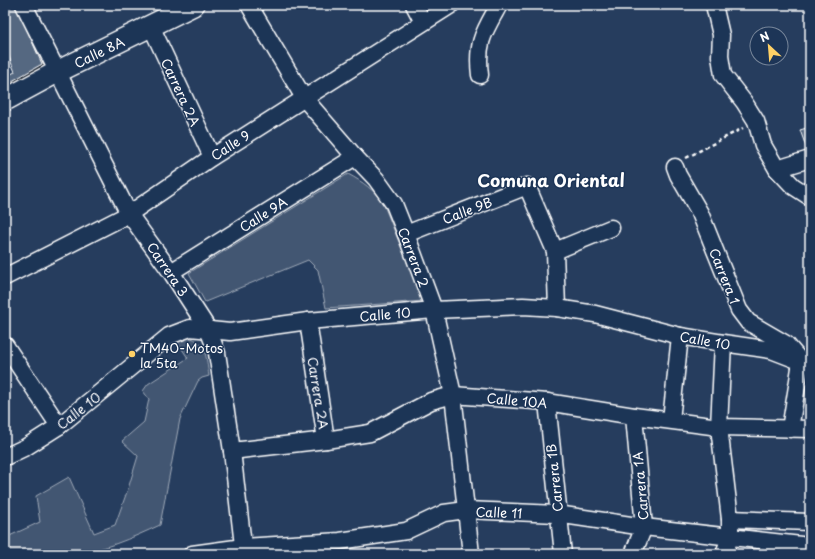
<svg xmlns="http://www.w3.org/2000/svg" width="815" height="559" viewBox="0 0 815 559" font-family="'Playpen Sans',sans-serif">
  <defs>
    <filter id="shadow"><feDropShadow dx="4.5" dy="2.5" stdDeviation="1" flood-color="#0009"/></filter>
  </defs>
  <rect width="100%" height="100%" fill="#263d5e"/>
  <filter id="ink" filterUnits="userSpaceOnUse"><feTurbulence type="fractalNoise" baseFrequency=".025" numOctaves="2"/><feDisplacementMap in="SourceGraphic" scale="8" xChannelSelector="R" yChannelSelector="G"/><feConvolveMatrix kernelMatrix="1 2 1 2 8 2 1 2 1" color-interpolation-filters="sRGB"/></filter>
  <g filter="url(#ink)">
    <g fill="#425672" stroke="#a0aab8">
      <path d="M 348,174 C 363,182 374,190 383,203 L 423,301 L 326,308 L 318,270 L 308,260 L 205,302 L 189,273 Z"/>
      <path d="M 184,337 C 207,338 206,358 209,376 L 202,378 L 198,381 L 180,419 L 160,525 C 132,538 101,552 70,554 C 48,555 26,554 5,554 L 5,538 L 40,522 L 36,496 L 69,477 L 94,533 L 115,525 L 128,489 L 138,456 L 122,441 L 144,422 L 149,399 L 143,391 L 148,384 L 188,358 L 176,340 Z"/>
    </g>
    <g fill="#556781" stroke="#fff" filter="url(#shadow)">
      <path d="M 5,5 L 16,5 L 42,64 L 5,85 L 5,77 L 15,72 L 5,47 Z"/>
      <path d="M 810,127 L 810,155 L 809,155 L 800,130 Z"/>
    </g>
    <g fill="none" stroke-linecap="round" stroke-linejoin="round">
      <g stroke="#fff" stroke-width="19">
        <g id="minor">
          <path d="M 24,5 L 129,214 L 171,272 L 208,329 L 217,353 L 232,451 L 244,554"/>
          <path d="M 249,5 L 304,98 L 355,157 L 376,179 L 394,204 L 406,234 L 434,310 L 453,395 L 471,554"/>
          <path d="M 414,5 L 423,22"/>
          <path d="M 714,5 L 721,35 L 720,56 L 723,75 L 744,102 L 756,121 L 763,145 L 777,169 L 793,186 L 810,197"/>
          <path d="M 151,26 L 212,157"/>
          <path d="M 480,75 C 476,42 484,32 499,5"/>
          <path d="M 675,167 L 678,175 L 700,213 L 739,310 L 748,322 L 786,344 L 798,358"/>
          <path d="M 777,169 L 810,159"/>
          <path d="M 406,234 L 527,186 L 555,251 L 557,308"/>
          <path d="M 555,251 L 611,228"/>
          <path d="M 171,272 L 355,157"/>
          <path d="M 5,277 L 129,214 L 212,157 L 451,5"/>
          <path d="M 308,321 L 326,440"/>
          <path d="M 723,343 L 719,427 L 730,519 L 730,537 L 724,554"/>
          <path d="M 5,345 L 59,426"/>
          <path d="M 547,402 L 563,554"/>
          <path d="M 671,420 L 680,336"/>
          <path d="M 790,429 L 801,362"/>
          <path d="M 232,451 L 326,440 L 370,433 L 431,401 L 453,395 L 547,402 L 634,416 L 719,427 L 810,429"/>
          <path d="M 5,457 L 26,447 L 59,426 L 169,336 L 190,328 L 230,332 L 308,321 L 434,310 L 523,306 L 557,308 L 595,314 L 680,336 L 723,343 L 771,350 L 810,365"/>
          <path d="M 730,519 L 810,522"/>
          <path d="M 192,554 L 243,547 L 340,541 L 406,531 L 444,513 L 466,510 L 557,514 L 644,527 L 810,546"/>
          <path d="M 633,554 L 644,527 L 634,416"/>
        </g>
      </g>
      <g stroke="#fff" stroke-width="24">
        <path id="major" d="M 5,100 L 57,72 L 193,5"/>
      </g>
      <path stroke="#fff" stroke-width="2.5" stroke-dasharray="4 3" stroke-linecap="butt" d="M 686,158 L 743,128"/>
      <use href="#minor" stroke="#1d3557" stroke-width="16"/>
      <use href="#major" stroke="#1d3557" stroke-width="21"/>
    </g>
  </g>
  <circle fill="#ffd166" stroke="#1d3557" stroke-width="1.5" cx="132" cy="354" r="4"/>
  <g text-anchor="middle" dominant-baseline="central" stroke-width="3" stroke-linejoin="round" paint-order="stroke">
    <g font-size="13" fill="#fff" stroke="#1d3557">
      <text transform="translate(99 52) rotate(-26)">Calle 8A</text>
      <text transform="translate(181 92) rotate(65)">Carrera 2A</text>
      <text transform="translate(230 145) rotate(-33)">Calle 9</text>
      <text transform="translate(467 210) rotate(-21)">Calle 9B</text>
      <text transform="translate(263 214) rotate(-32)">Calle 9A</text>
      <text transform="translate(414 257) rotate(69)">Carrera 2</text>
      <text transform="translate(168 269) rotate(56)">Carrera 3</text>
      <text transform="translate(725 276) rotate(68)">Carrera 1</text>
      <text transform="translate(385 314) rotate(-5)">Calle 10</text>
      <text transform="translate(705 340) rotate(10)">Calle 10</text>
      <text transform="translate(319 393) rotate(81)">Carrera 2A</text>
      <text transform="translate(517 400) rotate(5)">Calle 10A</text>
      <text transform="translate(78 410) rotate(-38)">Calle 10</text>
      <text transform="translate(554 478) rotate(-96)">Carrera 1B</text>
      <text transform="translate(640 486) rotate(-95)">Carrera 1A</text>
      <text transform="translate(499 512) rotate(2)">Calle 11</text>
    </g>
    <g font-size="13" fill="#fff" stroke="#1d3557" text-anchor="start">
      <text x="140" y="347">TM40-Motos<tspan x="140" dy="15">la 5ta</tspan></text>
    </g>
    <g font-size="17" font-weight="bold" fill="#fff" stroke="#1d3557">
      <text x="551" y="180">Comuna Oriental</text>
    </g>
  </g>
  <rect width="815" height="559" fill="none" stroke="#1d3557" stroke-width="20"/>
  <rect x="10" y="10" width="795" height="539" fill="none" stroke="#fff" stroke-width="1.5" filter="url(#ink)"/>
  <g transform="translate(769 46) rotate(334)"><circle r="19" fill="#1d3557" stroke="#77869a"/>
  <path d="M0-3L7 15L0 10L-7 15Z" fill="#ffd166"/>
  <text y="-6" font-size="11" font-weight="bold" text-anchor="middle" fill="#ffffff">N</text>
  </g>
</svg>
